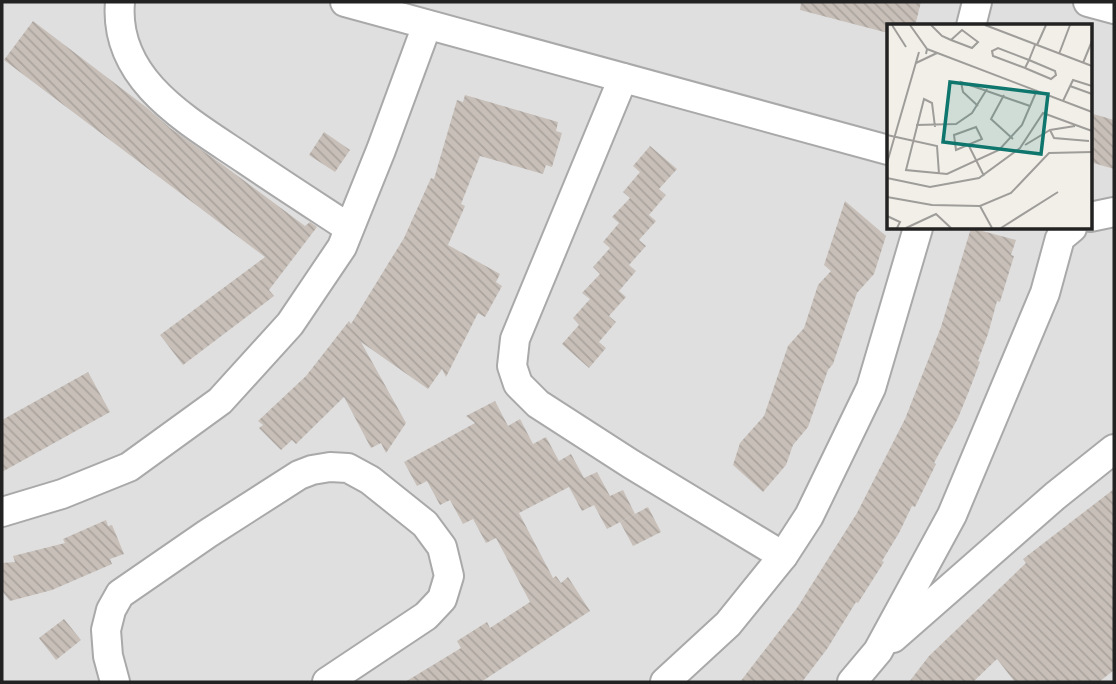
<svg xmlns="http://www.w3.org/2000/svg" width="1116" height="684" viewBox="0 0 1116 684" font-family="Commissioner,sans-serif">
  <defs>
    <pattern id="building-back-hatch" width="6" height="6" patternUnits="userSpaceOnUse" patternTransform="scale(1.75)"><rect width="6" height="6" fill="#c7bfb8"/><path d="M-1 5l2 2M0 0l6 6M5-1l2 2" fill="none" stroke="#aba49e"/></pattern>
  </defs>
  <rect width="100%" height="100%" fill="#f2efe9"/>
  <path fill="#e0dfdf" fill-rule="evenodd" d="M 2,2 L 1114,2 L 1114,682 L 2,682 ZM 888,26 L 1090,26 L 1090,228 L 888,228 Z"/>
  <g fill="url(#building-back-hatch)">
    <path d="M 801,2 L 921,2 L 915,26 L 888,26 L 888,33 L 800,10 Z"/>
    <path d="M 33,21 L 146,107 L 170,128 L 223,165 L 305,226 L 310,222 L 317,227 L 269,290 L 274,296 L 183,365 L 160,335 L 265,257 L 4,60 Z"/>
    <path d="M 465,95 L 558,122 L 556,131 L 562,133 L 552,167 L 546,165 L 543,174 L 480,156 L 461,204 L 465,206 L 448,245 L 500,274 L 496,282 L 502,286 L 485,317 L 478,313 L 446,377 L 442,369 L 428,389 L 361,342 L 406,423 L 386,453 L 381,443 L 371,448 L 344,397 L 296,444 L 292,440 L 281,450 L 259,428 L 263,425 L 258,421 L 306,376 L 349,321 L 351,324 L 404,238 L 431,178 L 434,179 L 457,100 L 463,102 Z"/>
    <path d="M 1090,113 L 1114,120 L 1114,169 L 1090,162 Z"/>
    <path d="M 324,132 L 350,150 L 335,172 L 309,155 Z"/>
    <path d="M 650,146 L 677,169 L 659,189 L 666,195 L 649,215 L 656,221 L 639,240 L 646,246 L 629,265 L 636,271 L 619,291 L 626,297 L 609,316 L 616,322 L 599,342 L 606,348 L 589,368 L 562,344 L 579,325 L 573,318 L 590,299 L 582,293 L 600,274 L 593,267 L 610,248 L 603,242 L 619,223 L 612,217 L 630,198 L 623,192 L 640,172 L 633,166 Z"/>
    <path d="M 845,201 L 886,236 L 874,274 L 857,293 L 833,364 L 828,370 L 808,427 L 793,445 L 786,465 L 763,492 L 733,465 L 740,443 L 764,416 L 788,346 L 804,328 L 818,285 L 831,271 L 824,265 Z"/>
    <path d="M 971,228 L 1016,240 L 1011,255 L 1014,256 L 1000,302 L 997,301 L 988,334 L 978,361 L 980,362 L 969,391 L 958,418 L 934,463 L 936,464 L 915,507 L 912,506 L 899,533 L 882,561 L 884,562 L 858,603 L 856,602 L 827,649 L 802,682 L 740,682 L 797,608 L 857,513 L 905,419 L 941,327 Z"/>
    <path d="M 88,372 L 110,412 L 2,472 L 2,420 Z"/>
    <path d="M 495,401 L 508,426 L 520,419 L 533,444 L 546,437 L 559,461 L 571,454 L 584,478 L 597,472 L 610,496 L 623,490 L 635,514 L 607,529 L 594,505 L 582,511 L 569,487 L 519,513 L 553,578 L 556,576 L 561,583 L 568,577 L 590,611 L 481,682 L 405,682 L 461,648 L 457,641 L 487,622 L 490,628 L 530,602 L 496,538 L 486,543 L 473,519 L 463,524 L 450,500 L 440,505 L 427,481 L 417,486 L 404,462 L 475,423 L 466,416 Z"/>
    <path d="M 1114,489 L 1114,670 L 1099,682 L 1015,682 L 997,659 L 973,682 L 909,682 L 929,656 L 1026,563 L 1023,559 Z"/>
    <path d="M 648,507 L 661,532 L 633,546 L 620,522 Z"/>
    <path d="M 106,520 L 108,526 L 112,525 L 124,554 L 110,559 L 112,564 L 52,590 L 10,601 L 2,591 L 2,563 L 15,562 L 13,556 L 65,543 L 63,539 Z"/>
    <path d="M 64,619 L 81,640 L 56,660 L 39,638 Z"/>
  </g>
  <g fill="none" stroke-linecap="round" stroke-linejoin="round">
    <g stroke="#a9a9a9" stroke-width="32">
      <g id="street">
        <path d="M 120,2 C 113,81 190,122 246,160 C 280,183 314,205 349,228"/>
        <path d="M 345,2 L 888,150"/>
        <path d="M 1088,2 L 1114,9"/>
        <path d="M 971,26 L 977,2"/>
        <path d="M 623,78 L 515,339 L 512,366 L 518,384 L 538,404 L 631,464 L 783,556"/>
        <path d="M 1090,217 L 1114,212"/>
        <path d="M 2,512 L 62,494 L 129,467 L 220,401 L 290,324 L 342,247 L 381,150 L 427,25"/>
        <path d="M 893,638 L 1055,496 L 1114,449"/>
        <path d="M 115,682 L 108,656 L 106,630 L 111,610 L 120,594 L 207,534 L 299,475 L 312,470 L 330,467 L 348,468 L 370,480 L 425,524 L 442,547 L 449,576 L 442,599 L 426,616 L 327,682"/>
        <path d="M 665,682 L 728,624 L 783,556 L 809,516 L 871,388 L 918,228"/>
        <path d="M 852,682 L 878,651 L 952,515 L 1045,293 L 1060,238 L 1072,228"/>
      </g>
    </g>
    <use href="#street" stroke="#fff" stroke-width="28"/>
  </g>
  <g transform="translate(887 24)">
    <rect width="205" height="205" fill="#f2efe9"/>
    <path fill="none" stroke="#9f9d99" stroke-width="2" d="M 5,1 L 19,23M 23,1 L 40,25 L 39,30M 44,1 L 55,12 L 64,16 L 85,24 L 91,18 L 75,6 L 64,16M 98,1 L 205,42M 150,21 L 159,1M 40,25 L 205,88M 172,30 L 183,1M 29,39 L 50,29M 196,39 L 205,17M 138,44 L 164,55 L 169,51 L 168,47 L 142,36 L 111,24 L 105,27 L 106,32 L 138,44 L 142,36 L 148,21M 183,62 L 205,70M 117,71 L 104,95 L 126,115M 176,77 L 186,56 L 205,62M 91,82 L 76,68 L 74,58 L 143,82M 29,101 L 69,100 L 85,89 L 100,65M 48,103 L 45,79 L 37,75 L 19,146 L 60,150 L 112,126 L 135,101 L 150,66M 89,103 L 95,115 L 69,126 L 67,111 ZM 163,106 L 167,114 L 202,117M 0,111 L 50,122 L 52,150M 138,121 L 163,106 L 188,102M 82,122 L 97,152M 0,139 L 32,28M 0,154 L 43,163 L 92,154 L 133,124 L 156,89 L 205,107M 0,173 L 45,181 L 93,182 L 124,169 L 162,129 L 205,128M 93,182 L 105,204M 0,192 L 13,198 L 10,204M 19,204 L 49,190 L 64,204M 114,204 L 171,168"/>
    <path fill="#0f766e" fill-opacity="0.15" stroke="#0f766e" stroke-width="3.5" d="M 63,58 L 161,70 L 154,130 L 56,118 Z"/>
    <rect width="205" height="205" fill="none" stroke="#222" stroke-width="3.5"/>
  </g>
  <rect width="1116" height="684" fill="none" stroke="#222222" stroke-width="7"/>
</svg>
